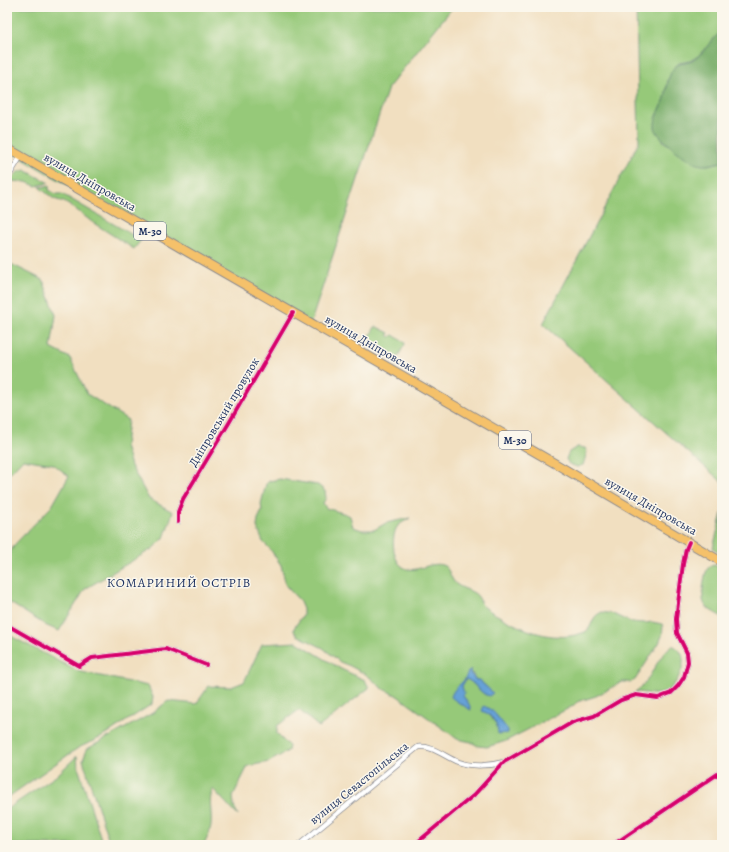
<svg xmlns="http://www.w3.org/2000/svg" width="729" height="852" viewBox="0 0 729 852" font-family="Alegreya,serif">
  <rect width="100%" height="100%" fill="#fbf7ec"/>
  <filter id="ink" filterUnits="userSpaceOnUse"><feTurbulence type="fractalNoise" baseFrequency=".025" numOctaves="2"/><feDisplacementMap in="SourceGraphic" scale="8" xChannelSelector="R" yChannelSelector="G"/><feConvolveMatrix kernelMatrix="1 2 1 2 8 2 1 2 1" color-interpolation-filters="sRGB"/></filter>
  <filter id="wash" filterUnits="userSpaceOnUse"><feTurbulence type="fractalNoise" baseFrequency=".012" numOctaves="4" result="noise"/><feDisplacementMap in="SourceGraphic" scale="16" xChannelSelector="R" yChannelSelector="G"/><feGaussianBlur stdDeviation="0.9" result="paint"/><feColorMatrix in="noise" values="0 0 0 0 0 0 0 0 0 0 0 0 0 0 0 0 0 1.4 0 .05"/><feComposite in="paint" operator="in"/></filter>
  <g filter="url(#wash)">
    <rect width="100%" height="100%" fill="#f1dfc0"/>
    <g fill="#96c979" stroke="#587c6c" fill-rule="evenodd">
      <path d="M 7,7 L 453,7 L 388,88 L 310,325 L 7,150 Z"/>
      <path d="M 636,7 L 722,7 L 722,30 L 698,56 L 690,61 L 679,63 L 668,79 L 665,99 L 660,109 L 663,141 L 697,164 L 708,165 L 722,162 L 722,482 L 543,324 L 639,142 Z"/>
      <path d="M 25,170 L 49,183 L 36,186 L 26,182 L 9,181 L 18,172 Z"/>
      <path d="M 49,186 L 49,190 L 56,194 L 62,194 L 141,240 L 134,249 L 92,222 L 78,211 L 64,202 L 54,199 L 39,187 Z"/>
      <path d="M 7,262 L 43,280 L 56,315 L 51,348 L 70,358 L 87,394 L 128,420 L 125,446 L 131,466 L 149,499 L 173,512 L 164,538 L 152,549 L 85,589 L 59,631 L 47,626 L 7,601 L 7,557 L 16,543 L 52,506 L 69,476 L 53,464 L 23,459 L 7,476 Z"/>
      <path d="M 375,327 L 377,327 L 389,333 L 388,335 L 390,337 L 393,335 L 404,342 L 405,344 L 397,358 L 392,359 L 391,354 L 385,351 L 381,352 L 380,348 L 374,345 L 371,347 L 367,345 L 367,341 Z"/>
      <path d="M 577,447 L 585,448 L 587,452 L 583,465 L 577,467 L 569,464 L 566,459 L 569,452 Z"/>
      <path d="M 280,479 L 318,485 L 325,491 L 326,498 L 323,503 L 326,508 L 346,514 L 350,516 L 353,527 L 362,530 L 374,530 L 386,523 L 410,518 C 406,521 400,523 397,527 C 391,537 392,560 403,567 C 415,575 429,561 442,565 C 450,567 450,579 456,584 C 465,591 479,590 481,604 C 488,611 496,614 504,619 C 528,632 558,643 585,632 C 591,629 591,622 595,617 C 596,615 600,613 602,612 L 613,614 L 630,622 L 645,623 L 652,622 L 662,624 L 663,626 L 662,636 L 659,643 L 635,680 L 631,682 L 622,682 L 596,696 L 577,702 L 573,706 L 506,741 L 487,747 L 478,746 L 471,742 L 457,739 L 448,732 L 396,695 L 383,689 L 367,675 L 350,666 L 340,662 L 323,648 L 297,635 L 294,631 L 294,628 L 303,615 L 303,609 L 299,600 L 286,586 L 281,565 L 270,549 L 263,542 L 257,527 L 258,519 L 262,511 L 261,504 L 266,484 L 269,481 ZM 472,673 L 476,680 L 479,680 L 491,691 L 485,695 L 470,681 L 466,679 L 462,686 L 463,696 L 468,702 L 471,710 L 456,701 L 456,688 ZM 484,711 L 493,711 L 508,731 L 500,734 L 497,724 Z"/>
      <path d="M 722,513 L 722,555 L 713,548 Z"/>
      <path d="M 714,565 L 722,569 L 722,617 C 716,613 707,610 704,603 C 701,598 704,573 708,568 C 710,566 711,566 714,565 Z"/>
      <path d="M 7,634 L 77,671 L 148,686 L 153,697 L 152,704 L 102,737 L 78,748 L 7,798 Z"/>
      <path d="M 297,642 L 341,669 L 365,680 L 369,688 L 319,727 L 299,710 L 277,726 L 277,734 L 289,746 L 288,751 L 269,762 L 248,766 L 233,796 L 234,806 L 238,816 L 213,789 C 207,801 214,817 210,830 C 209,835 206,840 204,845 L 110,845 L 83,760 L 87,749 L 151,714 L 168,701 L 196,704 L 209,686 L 231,687 L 244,682 L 262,644 Z"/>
      <path d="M 671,646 L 674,646 C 687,654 684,666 678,678 C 675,683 672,689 666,692 C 657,697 645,692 635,692 C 651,682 656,658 671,646 Z"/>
      <path d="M 77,756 L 78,767 L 103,845 L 7,845 L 7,809 L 56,776 Z"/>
    </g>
    <path fill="#78ad69" stroke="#4a6e64" d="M 722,30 L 722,162 C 714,163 706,167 698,164 C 688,161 656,138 655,127 C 654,117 662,108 665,98 C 667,89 667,78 673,69 C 677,62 685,64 692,61 C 702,55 713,39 722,30 Z"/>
    <g fill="#66a1d6" stroke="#40689a">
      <path d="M 471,669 L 470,673 L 476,680 L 479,680 L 493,693 L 489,696 C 480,694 475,682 466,679 L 462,686 L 464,693 L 463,696 L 469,704 L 471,710 L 456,701 L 451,697 C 453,689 459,686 464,680 C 467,676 466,673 471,669 Z"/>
      <path d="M 484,706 L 493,711 L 508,730 L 508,733 L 498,734 C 498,725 492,714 482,711 Z"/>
    </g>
  </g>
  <g filter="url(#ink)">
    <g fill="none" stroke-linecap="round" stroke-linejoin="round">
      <g stroke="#86878f" stroke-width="6">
        <g id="street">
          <path d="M 7,179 L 21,156"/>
          <path d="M 178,522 L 178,512 L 183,499 L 229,423 L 293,313"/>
          <path d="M 7,625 L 79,666 L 92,658 L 166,649 L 206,665"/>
          <path d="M 299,845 L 418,747 C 432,745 445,757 458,762 C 472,767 490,766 504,762"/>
          <path d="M 414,845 L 474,795 L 504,762 L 573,722 L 594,716 L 621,700 L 636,695 L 658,698 L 671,693 L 678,686 L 684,677 L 688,662 L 687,653 L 677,633 L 676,619 L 683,564 L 686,549 L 689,542"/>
          <path d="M 613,845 L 722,771"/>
        </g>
      </g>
      <g stroke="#86878f" stroke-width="10">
        <path id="highway" d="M 7,148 L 556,464 L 722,562"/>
      </g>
      <use href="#street" stroke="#fff" stroke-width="4.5"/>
      <use href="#highway" stroke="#f5c16b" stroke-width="8"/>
      <g stroke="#fbf7ec" stroke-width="6">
        <g id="cycleway">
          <path d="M 178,522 L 178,512 L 183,499 L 229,423 L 293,313"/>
          <path d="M 7,625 L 79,666 L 92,658 L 166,649 L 206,665"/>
          <path d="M 414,845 L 474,795 L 504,762 L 573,722 L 594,716 L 621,700 L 636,695 L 658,698 L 671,693 L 678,686 L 684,677 L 688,662 L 687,653 L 677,633 L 676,619 L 683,564 L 686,549 L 689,542"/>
          <path d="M 613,845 L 722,771"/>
        </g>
      </g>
      <use href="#cycleway" stroke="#d6006c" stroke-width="4"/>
    </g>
  </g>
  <g text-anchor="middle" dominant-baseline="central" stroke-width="3" stroke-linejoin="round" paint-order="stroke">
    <g fill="#fbf7ec" stroke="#5e6b89" stroke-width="1">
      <rect x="134" y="222" width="32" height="18" rx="3"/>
      <rect x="499" y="431" width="32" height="18" rx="3"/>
    </g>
    <g font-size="11" font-weight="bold" fill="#1b2f5e">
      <text x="150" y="231">М-30</text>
      <text x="515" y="440">М-30</text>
    </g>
    <g font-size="12" fill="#1b2f5e" stroke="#fbf7ec">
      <text transform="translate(90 182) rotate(30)">вулиця Дніпровська</text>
      <text transform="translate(371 344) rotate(30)">вулиця Дніпровська</text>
      <text transform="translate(224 412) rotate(-59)">Дніпровський провулок</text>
      <text transform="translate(651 506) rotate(30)">вулиця Дніпровська</text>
      <text transform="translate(359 783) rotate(-39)">вулиця Севастопільська</text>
    </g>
    <g font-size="13" letter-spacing="1" fill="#1b2f5e" stroke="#fbf7ec">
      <text x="179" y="582">КОМАРИНИЙ ОСТРІВ</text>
    </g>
  </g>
  <rect width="729" height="852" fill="none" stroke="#fbf7ec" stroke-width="24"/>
</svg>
